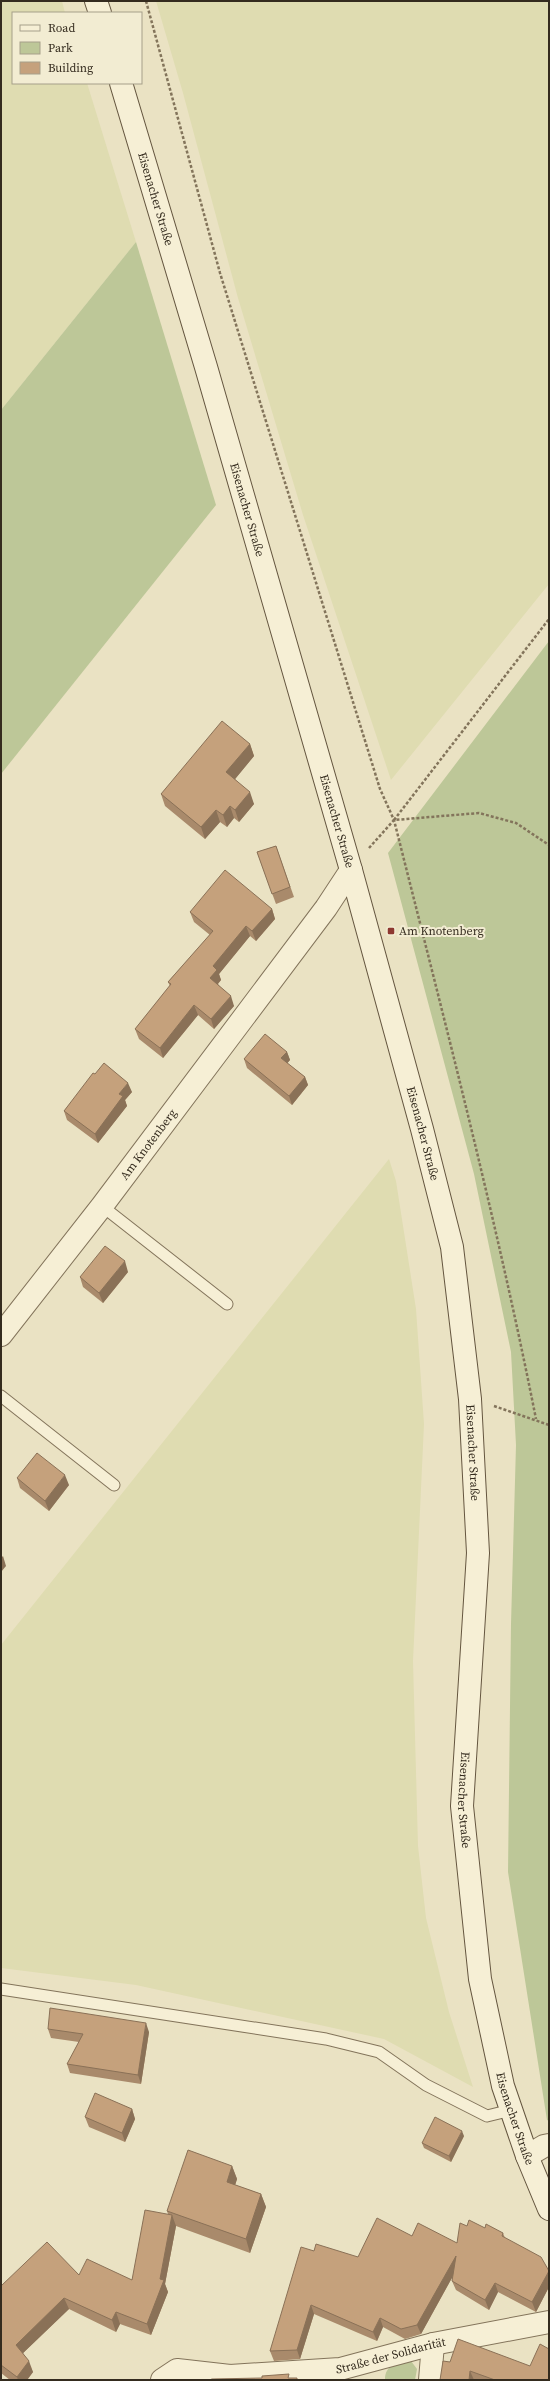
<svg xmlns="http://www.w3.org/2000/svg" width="550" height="2381" viewBox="0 0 550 2381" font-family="'Source Serif 4',serif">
  <rect width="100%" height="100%" fill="#eae2c3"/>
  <g fill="#dfdcb1">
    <path d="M 1,1 L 62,1 L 65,13 L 13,13 L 13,83 L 87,83 L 136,242 L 1,410 Z"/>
    <path d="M 156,1 L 549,1 L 549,584 L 391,780 L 303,515 L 238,298 L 183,93 Z"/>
    <path d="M 389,1159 L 396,1181 L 416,1309 L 424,1424 L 413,1661 L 418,1846 L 426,1918 L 449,2012 L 473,2087 L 384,2039 L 136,1985 L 1,1968 L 1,1645 Z"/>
  </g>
  <g fill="#bdc798">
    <path d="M 136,242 L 216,505 L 1,774 L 1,410 Z"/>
    <path d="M 549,641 L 549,2121 L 547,2120 L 508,1872 L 511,1624 L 516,1445 L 511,1352 L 474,1174 L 388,853 Z"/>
    <path d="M 411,2361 L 417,2369 L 415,2380 L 385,2380 C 385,2364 397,2364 411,2361 Z"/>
  </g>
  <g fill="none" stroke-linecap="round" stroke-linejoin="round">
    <g stroke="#83745b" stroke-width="13">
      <g id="lane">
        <path d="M 102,1206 L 227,1304"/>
        <path d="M 1,1396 L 114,1485"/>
        <path d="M 1,1989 L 326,2039 L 379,2052 L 426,2085 L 487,2116 L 511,2110"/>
      </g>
    </g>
    <g stroke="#83745b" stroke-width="24">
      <g id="street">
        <path id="s1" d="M 1,1335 L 102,1206 L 326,908 L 351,870"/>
        <path d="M 527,2156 L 544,2146 L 549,2145"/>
        <path id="s2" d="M 162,2380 L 177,2370 L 230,2376 L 340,2369 L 433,2344 L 549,2322"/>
        <path d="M 430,2380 L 433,2344"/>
      </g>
    </g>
    <g stroke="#64553f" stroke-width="24">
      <g id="secondary">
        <path d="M 96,1 L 100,13"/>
        <path id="s3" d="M 121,83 L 206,367 L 351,870 L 422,1129 L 452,1247 L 470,1399 L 478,1553 L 462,1806 L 480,1979 L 503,2086 L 527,2156 L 549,2209"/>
      </g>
    </g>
    <g stroke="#83745b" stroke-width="2.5" stroke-dasharray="3 2" stroke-linecap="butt">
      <path d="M 146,1 L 220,273 L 380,789 L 394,820 C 444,1019 496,1217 536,1419"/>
      <path d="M 394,820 L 549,619"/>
      <path d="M 369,848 L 394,820 L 479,813 L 516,823 L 549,845"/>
      <path d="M 494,1406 L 549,1425"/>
    </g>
    <use href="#lane" stroke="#f6efd5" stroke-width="11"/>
    <use href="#street" stroke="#f6efd5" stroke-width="22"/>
    <use href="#secondary" stroke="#f6efd5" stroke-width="22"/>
  </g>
  <g fill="#a98a6b">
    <path d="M 250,744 L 254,756 L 235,779 L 254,804 L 239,822 L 234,818 L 227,827 L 220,822 L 205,839 L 165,806 L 161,794 Z"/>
    <path d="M 276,846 L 294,897 L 276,904 L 257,852 Z"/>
    <path d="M 272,909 L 275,919 L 256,941 L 250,936 L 219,974 L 221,980 L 218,984 L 234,1006 L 214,1029 L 198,1015 L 163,1058 L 139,1039 L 135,1029 L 170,986 L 168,982 L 210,935 L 194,922 L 190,912 Z"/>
    <path d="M 287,1052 L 290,1060 L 287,1063 L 305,1077 L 308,1085 L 292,1105 L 247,1068 L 244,1059 Z"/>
    <path d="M 95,1074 L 132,1092 L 125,1100 L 127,1106 L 98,1143 L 67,1120 L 64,1111 Z"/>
    <path d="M 128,1272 L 103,1303 L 83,1287 L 80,1277 Z"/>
    <path d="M 17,1478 L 69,1485 L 49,1511 L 20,1488 Z"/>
    <path d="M 48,2029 L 149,2032 L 141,2084 L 70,2073 L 67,2064 L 79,2042 L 51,2038 Z"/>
    <path d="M 132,2109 L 135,2119 L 125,2142 L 89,2127 L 85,2117 Z"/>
    <path d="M 464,2136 L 451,2162 L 424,2148 L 422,2143 Z"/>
    <path d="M 232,2166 L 237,2179 L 235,2185 L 261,2194 L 266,2207 L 250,2253 L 176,2226 L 165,2284 L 168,2292 L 151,2335 L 120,2324 L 116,2332 L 69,2309 L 23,2353 L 33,2372 L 27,2380 L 10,2380 L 1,2373 L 1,2286 L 79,2275 L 132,2280 L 168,2214 L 167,2211 Z"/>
    <path d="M 467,2226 L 485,2228 L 503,2233 L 505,2238 L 549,2270 L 549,2287 L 536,2312 L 498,2292 L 489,2310 L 456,2290 L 452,2281 L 453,2276 L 421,2334 L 405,2339 L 383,2327 L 377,2341 L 314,2314 L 300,2359 L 274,2361 L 270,2351 L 314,2251 L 358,2257 L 412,2236 L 457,2243 Z"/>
    <path d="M 450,2362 L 549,2380 L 440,2380 Z"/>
  </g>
  <g fill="#8a7157">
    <path d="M 250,744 L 254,756 L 231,784 L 226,772 Z"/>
    <path d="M 250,792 L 254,804 L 239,822 L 235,810 Z"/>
    <path d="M 230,806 L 234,818 L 227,827 L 223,815 Z"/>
    <path d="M 216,810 L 220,822 L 205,839 L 201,827 Z"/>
    <path d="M 272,909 L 275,919 L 256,941 L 252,931 Z"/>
    <path d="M 246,926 L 250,936 L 219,974 L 221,980 L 214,988 L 210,978 L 213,966 Z"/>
    <path d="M 231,996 L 234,1006 L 214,1029 L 211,1019 Z"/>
    <path d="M 194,1005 L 198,1015 L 163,1058 L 160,1048 Z"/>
    <path d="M 287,1052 L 290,1060 L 284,1067 L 281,1058 Z"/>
    <path d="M 305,1077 L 308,1085 L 292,1105 L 289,1096 Z"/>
    <path d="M 128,1083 L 132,1092 L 125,1100 L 127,1106 L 98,1143 L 95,1134 L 119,1094 Z"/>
    <path d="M 125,1261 L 128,1272 L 103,1303 L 99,1293 Z"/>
    <path d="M 65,1475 L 69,1485 L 49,1511 L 45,1501 Z"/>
    <path d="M 3,1556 L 6,1566 L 1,1572 L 1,1558 Z"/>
    <path d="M 146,2023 L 149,2032 L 141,2084 L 138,2075 Z"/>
    <path d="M 132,2109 L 135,2119 L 125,2142 L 122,2133 Z"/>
    <path d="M 462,2131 L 464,2136 L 451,2162 L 449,2156 Z"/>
    <path d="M 232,2166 L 237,2179 L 232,2195 L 227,2182 Z"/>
    <path d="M 261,2194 L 266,2207 L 250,2253 L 246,2239 Z"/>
    <path d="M 172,2215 L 176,2226 L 165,2284 L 168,2292 L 151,2335 L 147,2324 L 160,2279 Z"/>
    <path d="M 456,2256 L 459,2265 L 421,2334 L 417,2325 Z"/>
    <path d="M 549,2271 L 549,2287 L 536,2312 L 532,2302 Z"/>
    <path d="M 495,2283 L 498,2292 L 489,2310 L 485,2300 Z"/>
    <path d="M 64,2298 L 69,2309 L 20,2356 L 16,2345 Z"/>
    <path d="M 311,2305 L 314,2314 L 300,2359 L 297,2350 Z"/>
    <path d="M 116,2312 L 120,2324 L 116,2332 L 112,2320 Z"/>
    <path d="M 380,2318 L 383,2327 L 377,2341 L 373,2332 Z"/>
    <path d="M 29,2361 L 33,2372 L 27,2380 L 18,2380 L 17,2377 Z"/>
    <path d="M 470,2371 L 474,2380 L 469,2380 Z"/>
  </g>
  <g fill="#c5a17c" stroke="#8a7157">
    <path d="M 222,721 L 250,744 L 226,772 L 250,792 L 235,810 L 230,806 L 223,815 L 216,810 L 201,827 L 161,794 Z"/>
    <path d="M 276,846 L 290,887 L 272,894 L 257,852 Z"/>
    <path d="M 225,870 L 272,909 L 252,931 L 246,926 L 213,966 L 217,970 L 210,978 L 231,996 L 211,1019 L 194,1005 L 160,1048 L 135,1029 L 171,984 L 168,982 L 213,931 L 190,912 Z"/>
    <path d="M 265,1034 L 287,1052 L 281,1058 L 305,1077 L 289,1096 L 244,1059 Z"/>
    <path d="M 104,1063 L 128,1083 L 119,1094 L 123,1096 L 95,1134 L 64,1111 L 93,1073 L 95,1074 Z"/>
    <path d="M 105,1246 L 125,1261 L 99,1293 L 80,1277 Z"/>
    <path d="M 37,1453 L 65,1475 L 45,1501 L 17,1478 Z"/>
    <path d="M 50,2008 L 146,2023 L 138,2075 L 67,2064 L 83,2034 L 48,2029 Z"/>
    <path d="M 95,2093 L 132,2109 L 122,2133 L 85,2117 Z"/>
    <path d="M 435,2117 L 462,2131 L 449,2156 L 422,2143 Z"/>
    <path d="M 188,2150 L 232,2166 L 227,2182 L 261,2194 L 246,2239 L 167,2211 Z"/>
    <path d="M 145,2210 L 172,2215 L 160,2279 L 164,2280 L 147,2324 L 116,2312 L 112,2320 L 64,2298 L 16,2345 L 29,2361 L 17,2377 L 1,2365 L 1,2286 L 47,2242 L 79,2275 L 87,2259 L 132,2280 Z"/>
    <path d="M 377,2218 L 412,2236 L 418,2223 L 457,2243 L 460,2223 L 467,2226 L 469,2220 L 485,2228 L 486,2224 L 503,2233 L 502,2236 L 541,2257 L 549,2271 L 532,2302 L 495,2283 L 485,2300 L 452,2281 L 456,2256 L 417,2325 L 401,2329 L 380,2318 L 373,2332 L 311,2305 L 297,2350 L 270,2351 L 301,2247 L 314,2251 L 316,2244 L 358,2257 Z"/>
    <path d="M 458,2339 L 530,2366 L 540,2344 L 549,2349 L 549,2380 L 495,2380 L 470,2371 L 469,2380 L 440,2380 L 443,2361 L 450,2362 Z"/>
    <path d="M 289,2374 L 288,2378 L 297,2378 L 297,2380 L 209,2380 L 212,2379 L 262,2378 L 262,2376 Z"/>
  </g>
  <rect fill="#8d3830" stroke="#f2ecd2" stroke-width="1.5" x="387" y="927" width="8" height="8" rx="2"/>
  <g text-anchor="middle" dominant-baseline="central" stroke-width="4" stroke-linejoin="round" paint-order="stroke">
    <g font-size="12" fill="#342b1e" stroke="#f2ecd2">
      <text stroke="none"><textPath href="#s3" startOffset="121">Eisenacher Straße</textPath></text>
      <text stroke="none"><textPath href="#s3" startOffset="445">Eisenacher Straße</textPath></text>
      <text stroke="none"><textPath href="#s3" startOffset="769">Eisenacher Straße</textPath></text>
      <text stroke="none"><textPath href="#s3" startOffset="1093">Eisenacher Straße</textPath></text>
      <text stroke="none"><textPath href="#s1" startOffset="241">Am Knotenberg</textPath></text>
      <text stroke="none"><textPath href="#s3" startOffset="1417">Eisenacher Straße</textPath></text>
      <text stroke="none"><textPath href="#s3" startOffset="1765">Eisenacher Straße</textPath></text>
      <text stroke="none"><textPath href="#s3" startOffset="2089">Eisenacher Straße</textPath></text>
      <text stroke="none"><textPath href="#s2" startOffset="234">Straße der Solidarität</textPath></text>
    </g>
    <g font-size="12" fill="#342b1e" stroke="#f2ecd2" text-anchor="start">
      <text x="399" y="931">Am Knotenberg</text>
    </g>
  </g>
  <rect width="550" height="2381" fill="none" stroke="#342b1e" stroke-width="4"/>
  <rect x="12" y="12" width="130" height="72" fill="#f2ecd2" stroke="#a69f8a"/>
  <rect x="20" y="25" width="20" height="6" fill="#f6efd5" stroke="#a69f8a"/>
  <text x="48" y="32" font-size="12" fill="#342b1e">Road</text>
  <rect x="20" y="42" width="20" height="12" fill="#bdc798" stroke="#a69f8a"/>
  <text x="48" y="52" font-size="12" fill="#342b1e">Park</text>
  <rect x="20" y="62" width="20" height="12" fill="#c5a17c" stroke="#a69f8a"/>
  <text x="48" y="72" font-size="12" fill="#342b1e">Building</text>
</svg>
